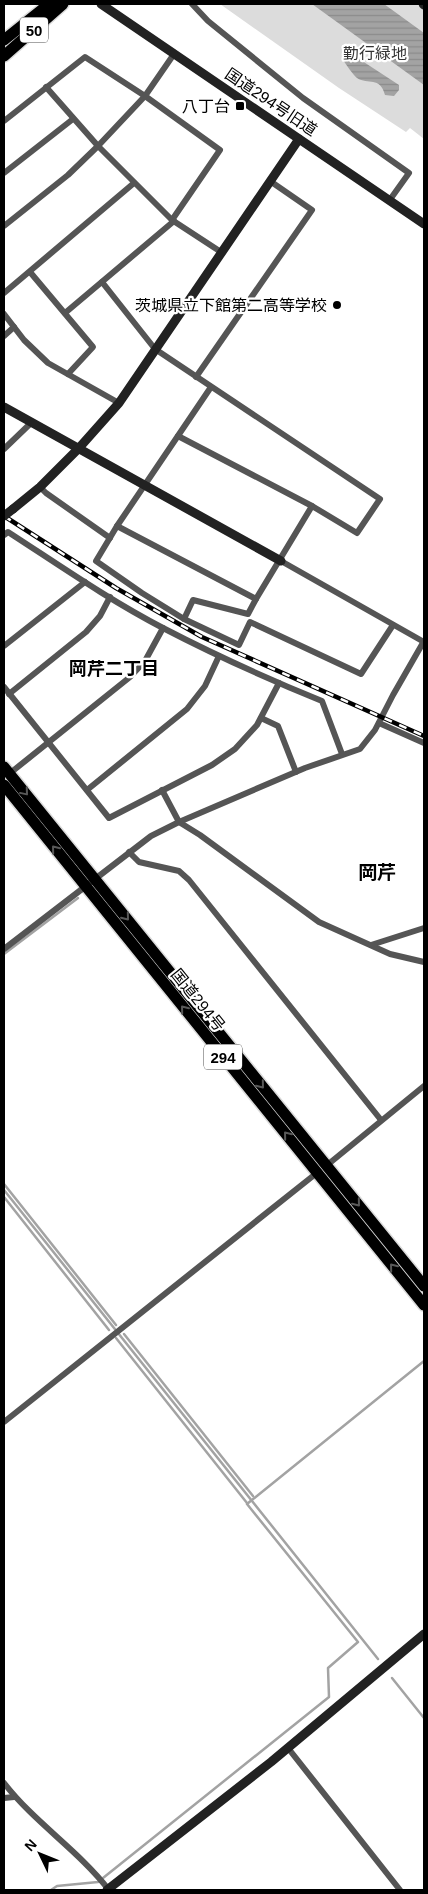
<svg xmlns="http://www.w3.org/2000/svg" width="428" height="1894" viewBox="0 0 428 1894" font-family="Arial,'Noto Sans JP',sans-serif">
  <defs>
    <pattern id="water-rules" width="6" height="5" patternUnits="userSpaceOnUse" patternTransform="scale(1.25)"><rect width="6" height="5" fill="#a3a3a3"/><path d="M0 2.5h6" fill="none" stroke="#8b8b8b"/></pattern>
  </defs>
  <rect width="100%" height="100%" fill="#fff"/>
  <path fill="#dcdcdc" d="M 220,4 L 416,4 L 424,10 L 424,139 L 410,128 L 406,132 L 339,88 Z"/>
  <g fill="url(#water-rules)">
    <path d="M 306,4 L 384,4 L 424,33 L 424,85 L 312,4 Z"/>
    <path d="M 350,53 L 399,85 L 399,90 L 394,96 L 385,95 C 380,76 368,85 357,78 C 354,76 345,63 343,60 L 347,54 Z"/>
  </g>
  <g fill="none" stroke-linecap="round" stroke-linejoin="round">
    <g stroke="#a3a3a3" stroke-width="2.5">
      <path d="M 4,954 L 78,898"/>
      <path d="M 4,1184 L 116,1325"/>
      <path d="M 4,1190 L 378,1659"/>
      <path d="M 4,1197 L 109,1330"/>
      <path d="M 124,1334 L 253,1496"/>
      <path d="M 116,1338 L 247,1503"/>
      <path d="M 392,1678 L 424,1718"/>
      <path d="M 51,1890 L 57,1886 L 98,1882 L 329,1697 L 328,1668 L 358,1642 L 247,1504 L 424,1361"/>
    </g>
    <g stroke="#dbdbdb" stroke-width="14">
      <g id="highway">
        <path d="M 4,40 L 49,4"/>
        <path d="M 4,56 L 63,4"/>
        <path d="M 4,767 L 424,1286"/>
        <path d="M 4,785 L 424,1305"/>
      </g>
    </g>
    <g stroke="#555" stroke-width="6">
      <path d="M 192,4 L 208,21 L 303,98 L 409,173 L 389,201"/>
      <path d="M 46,87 L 98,146 L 172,220 L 221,252"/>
      <path d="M 4,121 L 85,57 L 145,96 L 220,150 L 172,220"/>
      <path d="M 4,173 L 73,119"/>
      <path d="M 4,226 L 68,175 L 98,146 L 145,96 L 174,54"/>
      <path d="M 30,272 L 93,347 L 68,374"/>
      <path d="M 102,282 L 155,349 L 380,499 L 357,533 L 312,506 L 256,599 L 117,526"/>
      <path d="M 4,293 L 134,183"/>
      <path d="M 65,313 L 174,221"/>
      <path d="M 4,314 L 24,340 L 48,363 L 119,403"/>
      <path d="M 4,336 L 14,327"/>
      <path d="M 196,377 L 312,210 L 270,181"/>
      <path d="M 211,387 L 117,526 L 96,561 L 142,593 L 184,619 L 239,645 L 250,622 L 361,674 L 393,625"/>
      <path d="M 178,436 L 312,506"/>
      <path d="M 4,449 L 32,422"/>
      <path d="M 40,487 L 46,493 L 110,538"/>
      <path d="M 4,535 L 8,532 C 59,565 109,600 163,628 C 215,655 268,679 322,701 L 342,754"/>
      <path d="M 281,561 L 424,642"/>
      <path d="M 184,619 L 193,600 L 248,614 L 256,599"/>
      <path d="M 4,646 L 85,582"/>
      <path d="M 4,687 L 109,818 L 212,765 L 235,749 L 257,725 L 279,683"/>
      <path d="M 9,694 L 86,632 L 100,616 L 110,597"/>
      <path d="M 261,718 L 278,726 L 296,772"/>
      <path d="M 379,723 L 424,743"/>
      <path d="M 9,774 L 130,677 L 145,661 L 163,628"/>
      <path d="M 87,790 L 187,709 L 205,686 L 219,656"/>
      <path d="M 162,790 L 179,822 L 200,835 L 319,922 L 390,954 L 424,962"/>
      <path d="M 129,852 L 139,862 L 179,871 L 189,880 L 381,1120"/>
      <path d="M 371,945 L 424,928"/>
      <path d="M 4,949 L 151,836 L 179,822 L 305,768 L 360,749 L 375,730 L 393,695 L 424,641"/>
      <path d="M 326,1166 L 424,1086"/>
      <path d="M 4,1422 L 318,1172"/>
      <path d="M 288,1748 L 400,1890"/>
      <path d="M 4,1783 C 35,1823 78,1850 109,1890"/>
      <path d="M 4,1798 L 14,1797"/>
    </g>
    <g stroke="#222" stroke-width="9">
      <path d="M 101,4 L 424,224"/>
      <path d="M 423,4 L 424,5"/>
      <path d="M 4,407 L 281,561"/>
      <path d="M 13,509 L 40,487 L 79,448 L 119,403 L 299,139"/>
      <path d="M 107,1890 L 271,1762 L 424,1634"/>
    </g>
    <use href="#highway" stroke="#000" stroke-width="11"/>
    <g stroke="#000" stroke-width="4.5">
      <path id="rail" d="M 4,516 L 116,588 L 202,637 L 424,736"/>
    </g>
    <use href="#rail" stroke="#fff" stroke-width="2.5" stroke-dasharray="8" stroke-linecap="butt"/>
    <path stroke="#222" stroke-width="9" d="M 4,516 L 13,509"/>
  </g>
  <defs><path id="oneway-chevron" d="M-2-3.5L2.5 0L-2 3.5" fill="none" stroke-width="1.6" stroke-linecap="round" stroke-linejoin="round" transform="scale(1.25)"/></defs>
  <g stroke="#595959">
    <use href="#oneway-chevron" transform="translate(25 792) rotate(50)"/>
    <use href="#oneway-chevron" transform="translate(55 849) rotate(-129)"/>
    <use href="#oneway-chevron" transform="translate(126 917) rotate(51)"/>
    <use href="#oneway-chevron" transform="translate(184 1009) rotate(-129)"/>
    <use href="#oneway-chevron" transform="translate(261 1085) rotate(51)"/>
    <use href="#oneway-chevron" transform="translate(287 1135) rotate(-129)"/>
    <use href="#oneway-chevron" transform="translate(357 1203) rotate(51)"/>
    <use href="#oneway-chevron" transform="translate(393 1267) rotate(-129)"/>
  </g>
  <g fill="#000" stroke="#fff" stroke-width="2">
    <rect x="235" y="101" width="10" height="10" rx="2.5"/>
    <circle cx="337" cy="305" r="5"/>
  </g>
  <g text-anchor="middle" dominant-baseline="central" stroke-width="4.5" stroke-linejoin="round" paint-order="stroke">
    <g fill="#fff" stroke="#4c4c4c" stroke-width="1">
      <rect x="20" y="17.5" width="28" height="25" rx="4"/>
      <rect x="204" y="1044.5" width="38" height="25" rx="4"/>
    </g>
    <g font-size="15" font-weight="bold" fill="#000">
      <text x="34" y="30">50</text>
      <text x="223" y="1057">294</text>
    </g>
    <g font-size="16" fill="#333" stroke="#fff">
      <text x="375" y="53">勤行緑地</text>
    </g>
    <g font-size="16" fill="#000" stroke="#fff">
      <text transform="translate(271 102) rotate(34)">国道294号旧道</text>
      <text transform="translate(198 1000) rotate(51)">国道294号</text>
    </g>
    <g font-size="16" fill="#000" stroke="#fff" text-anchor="end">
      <text x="230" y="106">八丁台</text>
      <text x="327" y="305">茨城県立下館第二高等学校</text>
    </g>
    <g font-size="18" font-weight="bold" fill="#000" stroke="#fff">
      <text x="114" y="669">岡芹二丁目</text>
    </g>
    <g font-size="19" font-weight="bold" fill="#000" stroke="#fff">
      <text x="377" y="872">岡芹</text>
    </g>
  </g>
  <rect width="428" height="1894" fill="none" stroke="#000000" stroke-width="10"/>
  <g transform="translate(40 1854) rotate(313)" stroke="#ffffff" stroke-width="4" paint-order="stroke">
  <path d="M0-4L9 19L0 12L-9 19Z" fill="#000000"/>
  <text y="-8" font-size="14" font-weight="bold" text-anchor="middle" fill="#000000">N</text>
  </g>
</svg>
